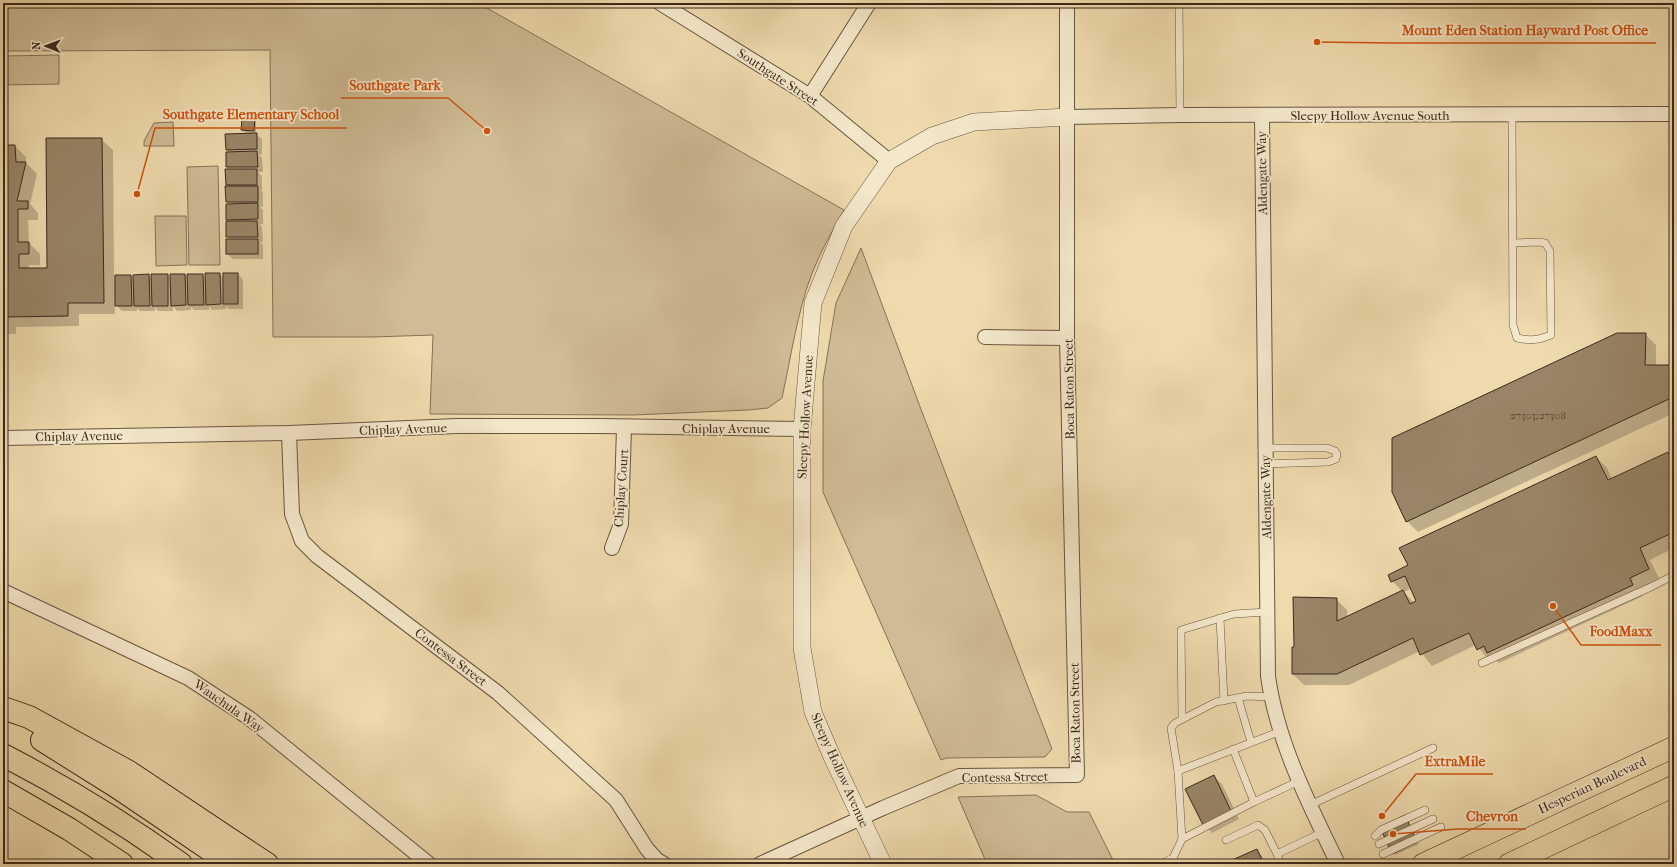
<svg xmlns="http://www.w3.org/2000/svg" width="1677" height="867" viewBox="0 0 1677 867" font-family="'IM FELL French Canon',serif">
  <rect width="100%" height="100%" fill="#eedaad"/>
  <filter id="stains"><feTurbulence type="fractalNoise" baseFrequency=".005" numOctaves="4"/><feColorMatrix values="0 0 0 0 .2 0 0 0 0 .09 0 0 0 0 .02 0 0 0 .5 -.17"/></filter>
  <radialGradient id="worn" r=".72"><stop offset=".6" stop-color="#630" stop-opacity="0"/><stop offset="1" stop-color="#630" stop-opacity=".3"/></radialGradient>
  <g fill="#cfbc94" stroke="#847258">
    <path d="M 3,3 L 478,3 L 844,210 C 832,231 821,251 812,273 C 797,313 791,357 782,398 L 768,408 L 748,410 L 634,415 L 430,414 L 433,335 L 372,337 L 273,337 L 270,50 L 3,51 Z"/>
    <path d="M 59,55 L 59,84 L 3,85 L 3,56 Z"/>
    <path d="M 173,122 L 174,146 L 144,146 L 144,141 L 154,123 Z"/>
    <path d="M 218,166 L 220,265 L 189,265 L 187,167 Z"/>
    <path d="M 155,216 L 186,216 L 187,265 L 156,266 Z"/>
    <path d="M 861,248 L 922,412 L 1052,749 L 1045,757 L 946,758 L 941,760 L 823,492 L 823,381 L 836,303 Z"/>
    <path d="M 1036,795 L 1067,812 L 1089,812 L 1115,864 L 987,864 L 958,797 Z"/>
  </g>
  <g fill="#0003" fill-rule="evenodd">
    <path d="M 254,120 L 256,123 L 256,134 L 262,139 L 262,154 L 259,155 L 262,158 L 263,172 L 258,172 L 262,176 L 262,190 L 260,190 L 263,192 L 263,207 L 260,207 L 263,210 L 263,224 L 260,224 L 262,227 L 263,242 L 260,242 L 263,245 L 263,259 L 233,259 L 227,254 L 230,240 L 227,237 L 227,222 L 230,222 L 227,219 L 230,205 L 227,202 L 229,187 L 227,184 L 230,170 L 227,167 L 230,153 L 227,150 L 247,134 L 242,130 Z"/>
    <path d="M 101,139 L 113,150 L 114,276 L 131,276 L 134,279 L 149,275 L 152,279 L 167,275 L 171,279 L 185,275 L 188,278 L 203,275 L 206,278 L 220,274 L 224,278 L 238,274 L 243,280 L 243,309 L 229,309 L 226,306 L 226,309 L 212,310 L 209,306 L 209,310 L 194,310 L 191,307 L 191,310 L 177,311 L 173,306 L 173,311 L 158,311 L 155,307 L 155,311 L 140,311 L 137,308 L 137,311 L 122,311 L 115,304 L 115,314 L 79,314 L 79,326 L 16,327 L 16,334 L 3,334 L 3,146 L 15,146 L 26,157 L 26,163 L 37,174 L 30,204 L 38,213 L 38,220 L 28,220 L 29,243 L 40,254 L 40,265 L 29,265 L 29,269 L 49,269 Z"/>
    <path d="M 1645,334 L 1656,345 L 1656,366 L 1671,366 L 1674,369 L 1674,413 L 1418,532 L 1407,521 Z"/>
    <path d="M 1667,453 L 1674,459 L 1674,548 L 1650,560 L 1660,580 L 1640,590 L 1643,596 L 1499,663 L 1493,658 L 1489,660 L 1476,645 L 1432,666 L 1420,651 L 1349,685 L 1304,685 L 1293,674 L 1336,599 L 1347,610 L 1347,617 L 1402,591 L 1392,581 L 1409,566 L 1596,457 L 1607,468 L 1612,479 ZM 1412,588 L 1417,601 L 1414,603 L 1404,592 Z"/>
    <path d="M 1213,776 L 1222,784 L 1239,819 L 1212,833 L 1204,824 Z"/>
    <path d="M 1407,819 L 1419,844 L 1395,855 L 1393,853 Z"/>
    <path d="M 1256,850 L 1262,856 L 1266,864 L 1226,864 Z"/>
  </g>
  <g fill="#988567" stroke="#3a291c">
    <path d="M 242,119 L 255,119 L 254,131 L 241,130 Z"/>
    <path d="M 257,133 L 257,149 L 226,150 L 225,134 Z"/>
    <path d="M 46,138 L 102,138 L 104,303 L 68,303 L 68,316 L 6,317 L 6,323 L 3,323 L 3,145 L 15,145 L 16,162 L 26,162 L 17,201 L 28,201 L 28,209 L 18,209 L 18,242 L 29,242 L 29,254 L 19,254 L 19,268 L 47,268 Z"/>
    <path d="M 257,151 L 258,167 L 226,167 L 226,152 Z"/>
    <path d="M 225,169 L 257,169 L 257,185 L 226,185 Z"/>
    <path d="M 225,186 L 258,186 L 258,202 L 226,202 Z"/>
    <path d="M 258,203 L 258,219 L 226,220 L 226,204 Z"/>
    <path d="M 226,221 L 257,221 L 258,237 L 226,237 Z"/>
    <rect x="226" y="239" width="32" height="15"/>
    <path d="M 205,273 L 220,273 L 221,304 L 206,305 Z"/>
    <rect x="223" y="273" width="15" height="31"/>
    <path d="M 149,274 L 150,306 L 134,306 L 133,275 Z"/>
    <path d="M 151,274 L 168,274 L 168,306 L 152,306 Z"/>
    <path d="M 170,274 L 185,274 L 186,305 L 171,306 Z"/>
    <path d="M 187,274 L 203,274 L 204,305 L 188,305 Z"/>
    <path d="M 115,275 L 131,275 L 132,306 L 115,306 Z"/>
    <path d="M 1617,333 L 1646,333 L 1645,365 L 1671,365 L 1671,398 L 1406,522 L 1392,492 L 1392,438 Z"/>
    <path d="M 1668,452 L 1674,465 L 1674,532 L 1640,548 L 1649,569 L 1630,578 L 1633,585 L 1487,653 L 1484,646 L 1477,650 L 1469,633 L 1420,655 L 1413,638 L 1337,674 L 1292,674 L 1292,647 L 1294,647 L 1293,597 L 1337,598 L 1337,621 L 1403,590 L 1410,604 L 1416,601 L 1405,576 L 1391,582 L 1388,575 L 1408,565 L 1399,548 L 1596,456 L 1608,480 Z"/>
    <path d="M 1214,775 L 1231,811 L 1203,825 L 1185,789 Z"/>
    <path d="M 1405,815 L 1417,842 L 1392,854 L 1380,827 Z"/>
    <path d="M 1257,849 L 1264,864 L 1223,864 Z"/>
  </g>
  <g fill="none" stroke-linecap="round" stroke-linejoin="round">
    <g stroke="#675540" stroke-width="8">
      <g id="service">
        <path d="M 1179,3 L 1180,115"/>
        <path d="M 1512,115 L 1513,325 L 1517,338 C 1530,341 1539,340 1551,335 L 1550,251 L 1545,243 L 1538,242 L 1513,243"/>
        <path d="M 1265,448 L 1327,448 L 1335,451 L 1337,454 L 1336,459 L 1328,462 L 1265,464"/>
        <path d="M 1220,618 L 1224,701"/>
        <path d="M 1482,663 L 1653,586 L 1674,575"/>
        <path d="M 1238,698 L 1251,742"/>
        <path d="M 1182,719 L 1181,630 L 1234,614 L 1267,612"/>
        <path d="M 1233,749 L 1254,802"/>
        <path d="M 1178,771 L 1281,731"/>
        <path d="M 1310,805 L 1433,748"/>
        <path d="M 1375,836 L 1381,830 L 1425,810"/>
        <path d="M 1182,839 L 1254,802 L 1299,781"/>
        <path d="M 1226,840 L 1258,825 L 1265,830 L 1277,854"/>
        <path d="M 1379,844 L 1433,819"/>
        <path d="M 1383,854 L 1441,827"/>
        <path d="M 1161,864 L 1173,858 L 1182,839 L 1178,771 L 1171,728 L 1175,723 L 1216,702 L 1247,696 L 1271,697"/>
        <path d="M 1281,864 L 1277,854 L 1323,832"/>
      </g>
    </g>
    <g stroke="#675540" stroke-width="16">
      <g id="minor">
        <path d="M 660,3 L 810,96 L 889,161"/>
        <path d="M 810,96 L 869,3"/>
        <path d="M 1262,116 L 1268,676 C 1277,742 1309,804 1338,864"/>
        <path d="M 1067,117 L 1180,115 L 1674,114"/>
        <path d="M 985,337 L 1067,338"/>
        <path d="M 289,433 L 292,514 L 302,541 L 317,556 L 498,693 L 616,800 L 647,849 L 657,860 L 664,864"/>
        <path d="M 3,438 L 289,433 L 457,426 L 602,426 L 802,429"/>
        <path d="M 612,548 L 621,524 L 624,428"/>
        <path d="M 3,591 L 188,678 L 249,718 L 429,864"/>
        <path d="M 760,864 L 883,808 L 959,776 L 1077,775 L 1067,338 L 1067,3"/>
      </g>
    </g>
    <g stroke="#675540" stroke-width="18">
      <path id="tertiary" d="M 883,864 L 833,759 L 813,712 L 802,648 L 802,429 L 813,303 L 844,226 L 889,161 L 932,136 L 974,122 L 1067,117"/>
    </g>
    <g stroke="#3a291c" stroke-width="22">
      <g id="primary">
        <path d="M 1423,864 L 1674,747"/>
        <path d="M 1509,864 L 1674,786"/>
      </g>
    </g>
    <g stroke="#3a291c" stroke-width="24">
      <g id="motorway">
        <path d="M 3,708 L 29,717 L 129,772 L 267,864"/>
        <path d="M 42,740 L 117,787 L 231,864"/>
        <path d="M 3,755 C 65,787 124,823 181,864"/>
        <path d="M 3,791 L 69,829 L 122,864"/>
      </g>
    </g>
    <use href="#service" stroke="#f4e7ca" stroke-width="7"/>
    <use href="#minor" stroke="#f4e7ca" stroke-width="14"/>
    <use href="#tertiary" stroke="#f4e7ca" stroke-width="17"/>
    <use href="#primary" stroke="#eedaad" stroke-width="21"/>
    <use href="#motorway" stroke="#eedaad" stroke-width="22"/>
  </g>
  <g text-anchor="middle" dominant-baseline="central" stroke-width="3.5" stroke-linejoin="round" paint-order="stroke">
    <g font-size="11" fill="#52402f">
      <text x="1538" y="415">27303;27308</text>
    </g>
    <g font-size="13" fill="#3a291c" stroke="#f4e7ca">
      <text transform="translate(778 77) rotate(33)">Southgate Street</text>
      <text x="1370" y="115">Sleepy Hollow Avenue South</text>
      <text transform="translate(1262 173) rotate(-91)">Aldengate Way</text>
      <text transform="translate(1069 389) rotate(-91)">Boca Raton Street</text>
      <text transform="translate(805 417) rotate(-87)">Sleepy Hollow Avenue</text>
      <text x="726" y="428">Chiplay Avenue</text>
      <text transform="translate(403 429) rotate(-2)">Chiplay Avenue</text>
      <text transform="translate(79 436) rotate(-1)">Chiplay Avenue</text>
      <text transform="translate(621 488) rotate(-86)">Chiplay Court</text>
      <text transform="translate(1266 497) rotate(-91)">Aldengate Way</text>
      <text transform="translate(451 657) rotate(37)">Contessa Street</text>
      <text transform="translate(229 706) rotate(35)">Wauchula Way</text>
      <text transform="translate(1075 713) rotate(-91)">Boca Raton Street</text>
      <text transform="translate(840 770) rotate(66)">Sleepy Hollow Avenue</text>
      <text transform="translate(1005 777) rotate(-1)">Contessa Street</text>
      <text transform="translate(1592 785) rotate(-25)">Hesperian Boulevard</text>
    </g>
  </g>
  <path fill="none" stroke="#ce520e" stroke-width="1.5" d="M1317 42L1393 43H1656M487 131L448 98H341M137 194L155 128H347M1553 606L1581 645H1661M1382 816L1416 774H1493M1393 834L1458 829H1526"/>
  <g fill="#ce520e" stroke="#f4e7ca" stroke-width="1.5">
    <circle cx="1317" cy="42" r="4"/>
    <circle cx="487" cy="131" r="4"/>
    <circle cx="137" cy="194" r="4"/>
    <circle cx="1553" cy="606" r="4"/>
    <circle cx="1382" cy="816" r="4"/>
    <circle cx="1393" cy="834" r="4"/>
  </g>
  <g font-size="14" text-anchor="middle" font-weight="bold" fill="#ce520e" stroke="#f4e7ca" stroke-width="3.5" stroke-linejoin="round" paint-order="stroke">
    <text x="1525" y="35">Mount Eden Station Hayward Post Office</text>
    <text x="395" y="90">Southgate Park</text>
    <text x="251" y="119">Southgate Elementary School</text>
    <text x="1621" y="636">FoodMaxx</text>
    <text x="1455" y="766">ExtraMile</text>
    <text x="1492" y="821">Chevron</text>
  </g>
  <rect width="1677" height="867" fill="none" stroke="#eedaad" stroke-width="16"/>
  <rect x="4" y="4" width="1669" height="859" fill="none" stroke="#3a291c" stroke-width="2"/>
  <rect x="8" y="8" width="1661" height="851" fill="none" stroke="#3a291c"/>
  <g transform="translate(46 46) rotate(271)" stroke="#f4e7ca" stroke-width="3" paint-order="stroke">
  <path d="M0-3L7 15L0 10L-7 15Z" fill="#3a291c"/>
  <text y="-6" font-size="11" font-weight="bold" text-anchor="middle" fill="#3a291c">N</text>
  </g>
  <rect width="100%" height="100%" filter="url(#stains)"/>
  <rect width="100%" height="100%" fill="url(#worn)"/>
</svg>
